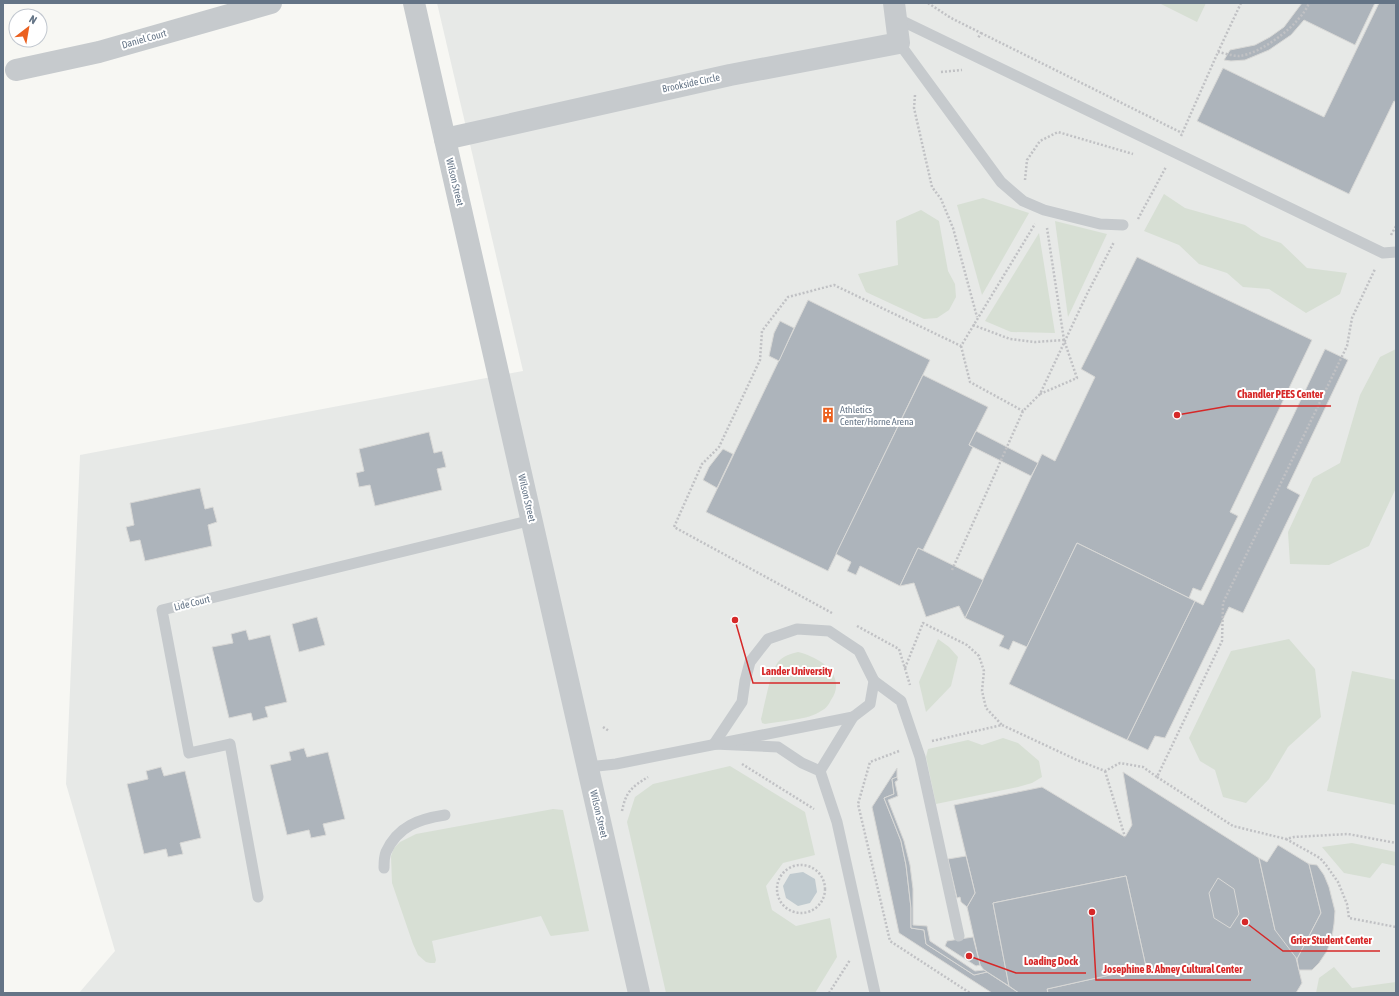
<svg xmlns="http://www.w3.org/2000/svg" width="1399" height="996" viewBox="0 0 1399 996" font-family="'Asap Condensed',sans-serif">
  <rect width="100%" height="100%" fill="#f7f7f3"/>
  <path fill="#e7e9e7" d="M 437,3 L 1396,3 L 1396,993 L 79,993 L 115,951 L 66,784 L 80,455 L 523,371 Z"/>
  <g fill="#d7dfd4">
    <path d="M 1159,3 L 1206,3 L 1197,22 Z"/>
    <path d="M 1164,194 L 1185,208 L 1245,225 L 1261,236 L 1281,243 L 1307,268 L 1347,273 L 1340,294 L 1306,313 L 1269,289 L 1243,287 L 1227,273 L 1199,264 L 1179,245 L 1144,231 Z"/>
    <path d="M 983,198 L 1029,213 L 982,295 L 957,205 Z"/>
    <path d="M 921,210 L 939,221 L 948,271 L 955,284 L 956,297 L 949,310 L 937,318 L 924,319 L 866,292 L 858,274 L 898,265 L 896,221 Z"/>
    <path d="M 1055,221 L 1107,234 L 1068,317 Z"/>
    <path d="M 1039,233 L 1055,333 L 1011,332 L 985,321 Z"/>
    <path d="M 1396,349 L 1396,488 L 1369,546 L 1329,565 L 1290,564 L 1288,532 L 1313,478 L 1340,463 L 1360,395 L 1380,357 Z"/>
    <path d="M 938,639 L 949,647 L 958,657 L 951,686 L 926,712 L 919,682 Z"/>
    <path d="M 1289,639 L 1315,669 L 1321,717 L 1288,747 L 1269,779 L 1246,803 L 1223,797 L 1215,770 L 1200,761 L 1189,738 L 1231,651 Z"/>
    <path d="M 798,652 C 819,657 848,675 831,700 C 829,704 826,709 821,711 C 809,720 780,721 765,724 L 762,723 L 761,719 C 765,704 770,673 778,662 C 783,656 790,654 798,652 Z"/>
    <path d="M 1352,671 L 1396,680 L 1396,805 L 1327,791 Z"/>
    <path d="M 1003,738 L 1018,743 L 1039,761 L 1042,777 L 1032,783 L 1018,787 L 936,804 L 926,757 L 928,749 L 968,740 L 982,745 Z"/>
    <path d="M 730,766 L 805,812 L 815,855 L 783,863 L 766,886 L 772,910 L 796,926 L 830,918 L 837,957 L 815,993 L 666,993 L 627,822 L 635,797 L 653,784 Z"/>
    <path d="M 553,809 L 563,810 L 589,931 L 551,936 L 550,935 L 541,916 L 432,941 L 436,960 L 435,963 L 430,963 L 426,962 L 418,955 L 413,944 L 392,883 L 391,856 L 394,848 L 400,842 L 416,834 Z"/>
    <path d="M 1352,843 L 1396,852 L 1396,866 L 1382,863 L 1370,878 L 1344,873 L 1322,847 Z"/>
    <path d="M 1334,967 L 1352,988 L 1396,982 L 1396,993 L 1316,993 L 1319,978 Z"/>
  </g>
  <path fill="#c0cacf" d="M 803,872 L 815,879 L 817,892 L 810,903 L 798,906 L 786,898 L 783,886 L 790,874 Z"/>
  <g fill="#adb4bb" stroke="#d8d8d6">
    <path d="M 1302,3 L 1375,3 L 1355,45 L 1304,20 L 1291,35 L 1269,50 L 1245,60 L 1231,61 L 1224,60 L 1230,50 L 1255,45 L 1270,37 L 1284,27 Z"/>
    <path d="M 1379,3 L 1396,3 L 1396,102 L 1394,101 L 1349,194 L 1197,121 L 1223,68 L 1324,117 Z"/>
    <path d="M 1137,257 L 1312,340 L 1230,512 L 1238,516 L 1201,591 L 1193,588 L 1189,598 L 1077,543 L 1027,647 L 1013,641 L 1009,650 L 999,646 L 1004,636 L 965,618 L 1042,454 L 1055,461 L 1095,377 L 1081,369 Z"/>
    <path d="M 808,300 L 930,360 L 828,571 L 706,512 Z"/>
    <path d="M 780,321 L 794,328 L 779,361 L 769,356 L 774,333 Z"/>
    <path d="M 1325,349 L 1348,360 L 1287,488 L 1300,495 L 1243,613 L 1229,607 L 1165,738 L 1155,736 L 1148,750 L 1127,740 L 1195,601 L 1203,605 Z"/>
    <path d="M 923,375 L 988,407 L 969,445 L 973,447 L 923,550 L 918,548 L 900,586 L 860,566 L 856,575 L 847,571 L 851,562 L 836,554 Z"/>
    <path d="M 976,431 L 1038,463 L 1031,476 L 969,445 Z"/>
    <path d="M 429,432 L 434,453 L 442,451 L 446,467 L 437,469 L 442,490 L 375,506 L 370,485 L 359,487 L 356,473 L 364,471 L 359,449 Z"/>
    <path d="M 723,449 L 733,454 L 717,488 L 703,480 L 709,467 Z"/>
    <path d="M 200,488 L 205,509 L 213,507 L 217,522 L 208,525 L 212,546 L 145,561 L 140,540 L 130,542 L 126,527 L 134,525 L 130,503 Z"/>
    <path d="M 1077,543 L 1195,601 L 1127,740 L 1009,684 Z"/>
    <path d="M 918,548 L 983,580 L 965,618 L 959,606 L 926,617 L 914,583 L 900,586 Z"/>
    <path d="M 317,617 L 325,645 L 299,652 L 292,624 Z"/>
    <path d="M 246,630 L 249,640 L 270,635 L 287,702 L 265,707 L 268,717 L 253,721 L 251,713 L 229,718 L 212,647 L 233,643 L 231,634 Z"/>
    <path d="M 304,748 L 307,757 L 328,752 L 345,819 L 323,824 L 326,835 L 311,838 L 309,830 L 287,835 L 270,765 L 291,760 L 289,752 Z"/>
    <path d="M 161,767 L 164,776 L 185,771 L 201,838 L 180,843 L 183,854 L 168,857 L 166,849 L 144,854 L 127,784 L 148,779 L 146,771 Z"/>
    <path d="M 897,768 L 897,777 L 892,779 L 894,794 L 884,798 L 901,841 L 906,865 L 911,908 L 911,928 L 924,930 L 926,944 L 974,975 L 987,972 L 1019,993 L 992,993 L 899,933 L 872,807 Z"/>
    <path d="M 1123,772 L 1259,858 L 1275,930 L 1292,941 L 1302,983 L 1296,993 L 1048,993 L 1047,989 L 1146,967 L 1126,876 L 993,903 L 1009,986 L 984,970 L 980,965 L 967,907 L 975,893 L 954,805 L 1042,787 L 1125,837 L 1132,825 Z"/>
    <path d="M 897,777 L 898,780 L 895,782 L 898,796 L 888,800 L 904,841 L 910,865 L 913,889 L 913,925 L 927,926 L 930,941 L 975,971 L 984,970 L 987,972 L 974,975 L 926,944 L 924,930 L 911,928 L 911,908 L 906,865 L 901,841 L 884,798 L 894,794 L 892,779 Z"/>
    <path d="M 1278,845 L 1309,864 L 1321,913 L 1297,959 L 1275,930 L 1259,858 L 1267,862 Z"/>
    <path d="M 966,856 L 975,893 L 967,907 L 961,902 L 960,897 L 957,898 L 948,859 Z"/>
    <path d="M 1309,864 L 1317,865 L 1324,875 L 1329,887 L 1335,911 L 1334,924 L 1332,937 L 1327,951 L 1319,963 L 1312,970 L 1299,970 L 1297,959 L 1321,913 Z"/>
    <path d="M 1126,876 L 1146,967 L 1047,989 L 1048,993 L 1019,993 L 1009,986 L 993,903 Z"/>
    <path d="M 1218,878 L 1234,889 L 1239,914 L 1230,928 L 1214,918 L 1209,893 Z"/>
    <path d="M 973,937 L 980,965 L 976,966 L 945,946 L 947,941 Z"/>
  </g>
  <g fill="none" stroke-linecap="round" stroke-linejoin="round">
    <g stroke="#c0c1c4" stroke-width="2.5" stroke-dasharray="2 2" stroke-linecap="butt">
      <path d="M 928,3 L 951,18 L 981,33 L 978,38"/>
      <path d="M 981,33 L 1182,133"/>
      <path d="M 1218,52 C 1224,53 1233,56 1239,56 C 1261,54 1301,24 1309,3"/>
      <path d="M 941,72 L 962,70"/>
      <path d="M 915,95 L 914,108 L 932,187 L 941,199 L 953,228 L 977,317"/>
      <path d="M 1181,136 L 1218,52 L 1241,3"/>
      <path d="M 1025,180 L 1027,160 L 1040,141 L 1058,132 L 1133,154"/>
      <path d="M 1138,219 L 1166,167"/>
      <path d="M 1391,235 L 1396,226"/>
      <path d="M 973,325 L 1010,339 L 1035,342 L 1064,340"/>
      <path d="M 961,346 L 970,382 L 1023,411"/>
      <path d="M 1040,394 L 1077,378 L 1064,340 L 1047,228"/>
      <path d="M 952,570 L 1023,411 L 1040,394 L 1087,294 L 1114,242"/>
      <path d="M 832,613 L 674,527 L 702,464 L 719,447 L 760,360 L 762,331 L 788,297 L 834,285 L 961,346 L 1035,224"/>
      <path d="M 857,626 L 899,649 L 910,685"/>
      <path d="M 905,668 L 923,623 L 967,645 L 979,656 L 984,671 L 982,691 L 986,708 L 1002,725"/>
      <path d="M 603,727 L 609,731"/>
      <path d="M 932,741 L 1002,725 L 1077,760 L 1105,771 L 1120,763 L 1143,767 L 1157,777 L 1222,641 L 1223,603 L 1347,346 L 1352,318 L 1375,269"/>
      <path d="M 899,751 L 870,762 L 858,804 L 890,941 L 970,993"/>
      <path d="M 742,764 L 814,809"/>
      <path d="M 1105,771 L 1125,837"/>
      <path d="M 1157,777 L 1233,826 L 1286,839 L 1294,837 L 1348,834 L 1396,843"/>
      <path d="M 622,811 C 626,791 632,787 648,777"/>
      <path d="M 1286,839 L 1320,858 L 1326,865 L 1338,882 L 1347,904 L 1349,918 L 1396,927"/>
      <circle cx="801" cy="889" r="24"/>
      <path d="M 829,993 L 850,960"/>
    </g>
    <g stroke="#c6cacd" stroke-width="11">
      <path d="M 896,18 L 1383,253 L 1396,252"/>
      <path d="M 899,43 L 1001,182 L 1023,201 L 1044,210 L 1100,224 L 1123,225"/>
      <path d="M 874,681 L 901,701 L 920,757 L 959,936"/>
      <path d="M 714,744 L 742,702 L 745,681 L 750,662 L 768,639 L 797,629 L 829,631 L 859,651 L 874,681 L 870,704 L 853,717 L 820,771"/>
      <path d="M 714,744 L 778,747 L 802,763 L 820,771 L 837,822 L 875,993"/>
      <path d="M 588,767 L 616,764 L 853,717"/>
      <path d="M 384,868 C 384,863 384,857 386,852 C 398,826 419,819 445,815"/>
      <path d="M 258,897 L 230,744 L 189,753 L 162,610 L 532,520"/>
    </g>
    <g stroke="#c6cacd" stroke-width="22">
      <path d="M 414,3 L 639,993"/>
      <path d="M 16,70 L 99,52 L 271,3"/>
      <path d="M 445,139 L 730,75 L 899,43 L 894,3"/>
    </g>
  </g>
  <defs>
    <g id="building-bare" transform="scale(1.2)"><path d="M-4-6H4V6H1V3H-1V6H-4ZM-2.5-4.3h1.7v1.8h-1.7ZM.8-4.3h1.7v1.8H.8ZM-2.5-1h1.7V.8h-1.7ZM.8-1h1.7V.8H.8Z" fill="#eb601f" stroke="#fff" stroke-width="2.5" paint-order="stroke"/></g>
  </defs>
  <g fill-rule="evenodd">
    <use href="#building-bare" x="828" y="415"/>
  </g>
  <g text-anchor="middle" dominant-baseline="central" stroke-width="4" stroke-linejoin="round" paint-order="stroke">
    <g font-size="10" fill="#647486" stroke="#fff">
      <text transform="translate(144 39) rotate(-16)">Daniel Court</text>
      <text transform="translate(691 83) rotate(-12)">Brookside Circle</text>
      <text transform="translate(455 182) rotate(77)">Wilson Street</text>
      <text transform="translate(527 498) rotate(77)">Wilson Street</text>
      <text transform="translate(192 603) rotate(-14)">Lide Court</text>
      <text transform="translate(599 814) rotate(77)">Wilson Street</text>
    </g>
    <g font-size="10" fill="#647486" stroke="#fff" text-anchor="start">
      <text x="840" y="409">Athletics<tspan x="840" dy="12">Center/Horne Arena</tspan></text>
    </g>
  </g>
  <path fill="none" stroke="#d62828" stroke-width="1.5" d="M1177 415L1229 406H1331M735 620L753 683H840M1245 922L1283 951H1380M969 956L1016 973H1086M1092 912L1096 980H1251"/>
  <g fill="#d62828" stroke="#fff" stroke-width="1.5">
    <circle cx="1177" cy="415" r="4"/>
    <circle cx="735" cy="620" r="4"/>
    <circle cx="1245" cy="922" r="4"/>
    <circle cx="969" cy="956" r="4"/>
    <circle cx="1092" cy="912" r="4"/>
  </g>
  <g font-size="11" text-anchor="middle" font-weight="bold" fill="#d62828" stroke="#fff" stroke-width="4" stroke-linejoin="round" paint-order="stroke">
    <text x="1280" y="398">Chandler PEES Center</text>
    <text x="797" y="675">Lander University</text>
    <text x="1331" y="944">Grier Student Center</text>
    <text x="1051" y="965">Loading Dock</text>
    <text x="1173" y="973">Josephine B. Abney Cultural Center</text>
  </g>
  <rect width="1399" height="996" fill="none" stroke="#647486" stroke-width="8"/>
  <g transform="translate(28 28) rotate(31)"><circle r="19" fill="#ffffff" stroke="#c1c7cf"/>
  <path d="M0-3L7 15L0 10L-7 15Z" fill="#eb601f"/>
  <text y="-6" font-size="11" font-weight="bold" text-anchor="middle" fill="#647486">N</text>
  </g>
</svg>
